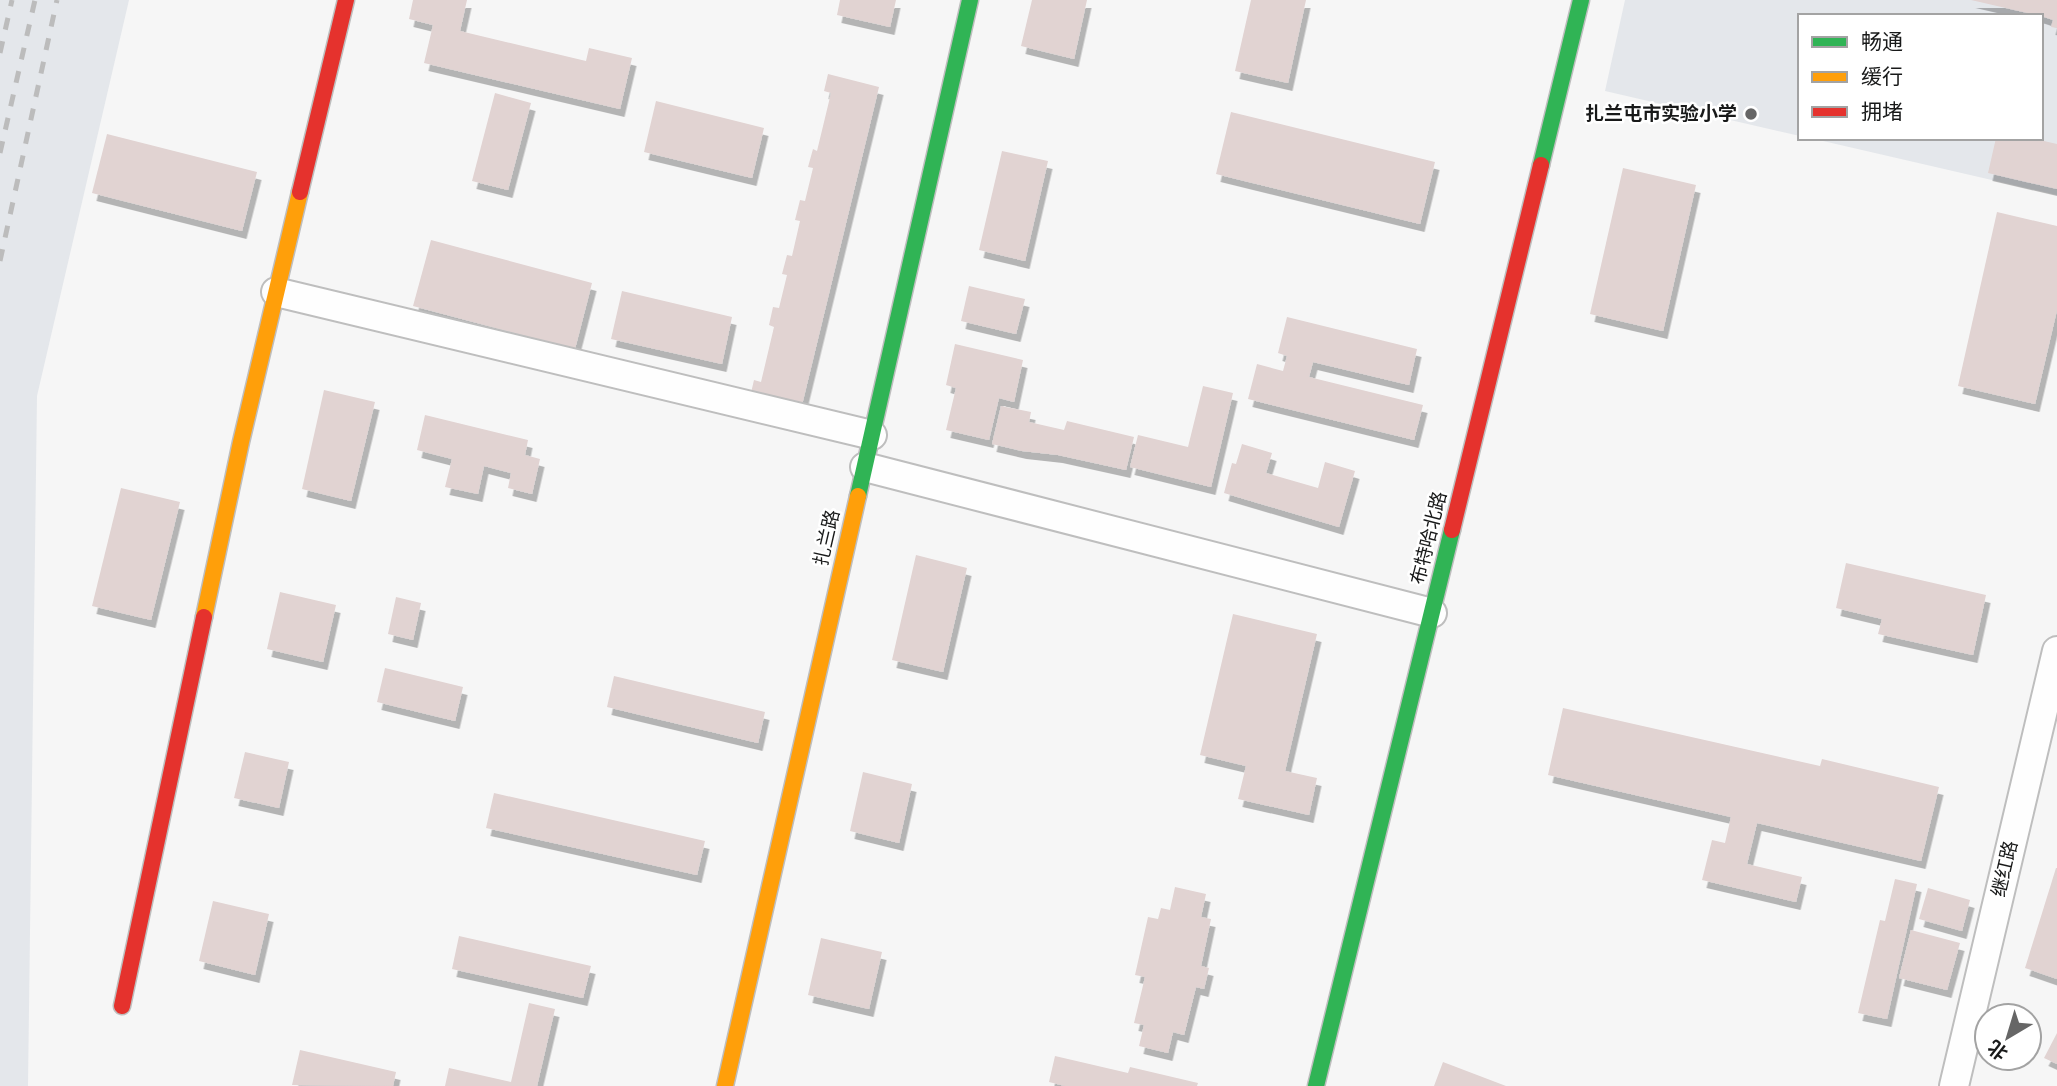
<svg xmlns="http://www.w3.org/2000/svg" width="2057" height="1086" viewBox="0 0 2057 1086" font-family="'Nunito Sans','Noto Sans SC',sans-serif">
  <defs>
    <filter id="shadow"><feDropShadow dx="4.5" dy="8" stdDeviation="0" flood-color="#0004"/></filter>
  </defs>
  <rect width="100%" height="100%" fill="#f6f6f6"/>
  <g fill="#e4e7eb">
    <path d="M 0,0 L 129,0 L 37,396 L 28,1086 L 0,1086 Z"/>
    <path d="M 1625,0 L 2057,0 L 2057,195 L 1810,138 L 2041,138 L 2041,16 L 1800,16 L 1800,136 L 1605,91 Z"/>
  </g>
  <g fill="#e1d3d2" filter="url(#shadow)">
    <path d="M 413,0 L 467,0 L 460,31 L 586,61 L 589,48 L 632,58 L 620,109 L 424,63 L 433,25 L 409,19 Z"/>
    <path d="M 840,0 L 896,0 L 890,27 L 837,15 Z"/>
    <path d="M 1032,0 L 1087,0 L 1074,59 L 1021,46 Z"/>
    <path d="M 1251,0 L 1306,0 L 1288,83 L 1235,71 Z"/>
    <path d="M 1971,0 L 2057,0 L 2057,28 L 2051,27 L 2053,20 L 2041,16 Z"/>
    <path d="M 828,74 L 879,87 L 801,409 L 750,397 L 754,380 L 761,382 L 774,327 L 769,325 L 773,307 L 779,308 L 787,275 L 782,274 L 787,255 L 792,256 L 800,221 L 795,220 L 800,200 L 805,201 L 813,168 L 808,167 L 813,149 L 817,151 L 831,93 L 824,91 Z"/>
    <path d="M 495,93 L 531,103 L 508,190 L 472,181 Z"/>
    <path d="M 656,101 L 764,128 L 752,178 L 644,152 Z"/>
    <path d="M 1231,112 L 1435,162 L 1420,224 L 1216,174 Z"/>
    <path d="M 107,134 L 257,172 L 242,231 L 92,193 Z"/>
    <path d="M 1996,138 L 2031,138 L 2057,144 L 2057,189 L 1988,173 Z"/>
    <path d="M 1002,151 L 1048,161 L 1025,261 L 979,250 Z"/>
    <path d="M 1623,168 L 1696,185 L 1663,331 L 1590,314 Z"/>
    <path d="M 1997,212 L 2057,226 L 2057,310 L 2035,404 L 1958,386 Z"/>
    <path d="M 431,240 L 592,283 L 575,349 L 413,306 Z"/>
    <path d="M 969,286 L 1025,299 L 1016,334 L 961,321 Z"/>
    <path d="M 622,291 L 732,317 L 722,364 L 611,339 Z"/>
    <path d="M 1287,317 L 1417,349 L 1409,385 L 1313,362 L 1309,377 L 1423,405 L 1414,440 L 1248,399 L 1257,364 L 1283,371 L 1287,356 L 1278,353 Z"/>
    <path d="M 955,344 L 1023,360 L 1014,402 L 999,398 L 989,440 L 946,430 L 956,388 L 946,385 Z"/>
    <path d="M 1203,386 L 1233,393 L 1211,487 L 1130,467 L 1138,435 L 1188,447 Z"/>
    <path d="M 324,390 L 375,402 L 351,501 L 302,489 Z"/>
    <path d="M 1001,406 L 1031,412 L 1029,422 L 1064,430 L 1067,421 L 1134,437 L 1126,470 L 1058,455 L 1022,451 L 992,444 Z"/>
    <path d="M 425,415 L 528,440 L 525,455 L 540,459 L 532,494 L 508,488 L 511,473 L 484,466 L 478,494 L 445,487 L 452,459 L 417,450 Z"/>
    <path d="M 1242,444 L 1272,453 L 1266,473 L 1318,488 L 1325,462 L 1355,471 L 1339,527 L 1224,493 L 1232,463 L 1236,464 Z"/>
    <path d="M 121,488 L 180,502 L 151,620 L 92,606 Z"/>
    <path d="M 916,555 L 967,568 L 943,672 L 892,660 Z"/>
    <path d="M 1846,563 L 1986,595 L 1973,655 L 1878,634 L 1882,619 L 1836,608 Z"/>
    <path d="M 280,592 L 336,605 L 323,662 L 267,649 Z"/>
    <path d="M 396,597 L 421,603 L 413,640 L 388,634 Z"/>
    <path d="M 1233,614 L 1317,634 L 1285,771 L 1317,778 L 1309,815 L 1238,799 L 1246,766 L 1200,755 Z"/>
    <path d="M 385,668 L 463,687 L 455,721 L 377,702 Z"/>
    <path d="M 614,676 L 765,712 L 758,743 L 607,707 Z"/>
    <path d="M 1563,708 L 1820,766 L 1822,759 L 1939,787 L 1921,861 L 1757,823 L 1747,864 L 1802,877 L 1796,902 L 1702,880 L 1712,840 L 1725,843 L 1731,817 L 1548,775 Z"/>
    <path d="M 245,752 L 289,762 L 279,808 L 234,798 Z"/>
    <path d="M 863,772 L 912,784 L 899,843 L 850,831 Z"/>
    <path d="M 494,793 L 705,841 L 697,875 L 486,828 Z"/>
    <path d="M 2056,868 L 2057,868 L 2057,979 L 2025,968 Z"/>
    <path d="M 1895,879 L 1917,884 L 1887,1019 L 1858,1013 L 1880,920 L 1885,921 Z"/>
    <path d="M 1175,887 L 1206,894 L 1201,917 L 1211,919 L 1201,966 L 1209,968 L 1204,989 L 1196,987 L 1184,1035 L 1173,1032 L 1168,1053 L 1139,1046 L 1144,1025 L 1134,1023 L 1145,977 L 1135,975 L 1148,917 L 1158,919 L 1161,908 L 1170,910 Z"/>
    <path d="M 1928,888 L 1970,900 L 1962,931 L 1919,919 Z"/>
    <path d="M 213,901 L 269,914 L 255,975 L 199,961 Z"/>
    <path d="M 1911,930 L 1960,943 L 1947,990 L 1899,978 Z"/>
    <path d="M 459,936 L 591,966 L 583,998 L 452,969 Z"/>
    <path d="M 821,938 L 882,952 L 869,1009 L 808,995 Z"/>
    <path d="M 529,1003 L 555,1009 L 537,1086 L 445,1086 L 449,1068 L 511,1082 Z"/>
    <path d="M 2057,1033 L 2057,1064 L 2044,1058 Z"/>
    <path d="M 300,1050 L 396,1072 L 393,1086 L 292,1085 Z"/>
    <path d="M 1055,1056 L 1128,1073 L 1130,1067 L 1198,1083 L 1197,1086 L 1065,1086 L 1049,1082 Z"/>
    <path d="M 1443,1062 L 1506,1086 L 1434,1086 Z"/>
  </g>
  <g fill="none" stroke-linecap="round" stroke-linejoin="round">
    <g stroke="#bebebe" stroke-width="32">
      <g id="street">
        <path d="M 276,292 L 872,435"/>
        <path d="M 865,467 L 1432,613"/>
        <path d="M 1954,1086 L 2057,651"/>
      </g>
    </g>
    <g stroke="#bebebe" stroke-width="19">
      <g id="fast">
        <path d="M 1541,165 L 1581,0"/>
        <path d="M 858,496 L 970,0"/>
        <path d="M 1316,1086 L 1452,530"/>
      </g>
    </g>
    <g stroke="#bebebe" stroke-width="19">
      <g id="slow">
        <path d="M 204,617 L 241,442 L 300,192"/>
        <path d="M 725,1086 L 858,496"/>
      </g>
    </g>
    <g stroke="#bebebe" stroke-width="19">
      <g id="jam">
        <path d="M 300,192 L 346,0"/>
        <path d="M 1452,530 L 1541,165"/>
        <path d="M 122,1006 L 204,617"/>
      </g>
    </g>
    <use href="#street" stroke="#fefefe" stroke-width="28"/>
    <use href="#fast" stroke="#30b455" stroke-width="16"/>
    <use href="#slow" stroke="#ff9f0a" stroke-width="16"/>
    <use href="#jam" stroke="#e5322d" stroke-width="16"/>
    <g stroke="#bcbcbc" stroke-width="5" stroke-dasharray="12 12" stroke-linecap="butt">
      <path d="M 0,53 L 12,0"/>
      <path d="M 0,153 L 35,0"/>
      <path d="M 0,261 L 57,0"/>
    </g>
  </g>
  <circle fill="#666" stroke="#fff" stroke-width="2.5" cx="1751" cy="114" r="7"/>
  <g text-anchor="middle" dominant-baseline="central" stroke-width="5" stroke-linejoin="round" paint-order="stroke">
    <g font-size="19" font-weight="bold" fill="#181919" stroke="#fff" text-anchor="end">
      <text x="1737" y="114">扎兰屯市实验小学</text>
    </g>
    <g font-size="19" fill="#181919" stroke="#fff">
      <text transform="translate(827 538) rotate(-77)">扎兰路</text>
      <text transform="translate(1429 538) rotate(-76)">布特哈北路</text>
      <text transform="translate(2005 869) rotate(-77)">继红路</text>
    </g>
  </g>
  <rect x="1798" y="14" width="245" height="126" fill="#ffffff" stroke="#a3a3a3" stroke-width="2"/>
  <rect x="1812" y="37" width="35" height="10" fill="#30b455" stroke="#a3a3a3" stroke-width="2"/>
  <text x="1861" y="49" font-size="21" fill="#181919">畅通</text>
  <rect x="1812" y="72" width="35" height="10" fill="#ff9f0a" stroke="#a3a3a3" stroke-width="2"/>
  <text x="1861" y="84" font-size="21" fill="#181919">缓行</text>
  <rect x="1812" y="107" width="35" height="10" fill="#e5322d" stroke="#a3a3a3" stroke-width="2"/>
  <text x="1861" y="119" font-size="21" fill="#181919">拥堵</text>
  <g transform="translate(2008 1037) rotate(218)"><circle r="33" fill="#ffffff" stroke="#a3a3a3" stroke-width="2"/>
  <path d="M0-5L12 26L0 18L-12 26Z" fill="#666666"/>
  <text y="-10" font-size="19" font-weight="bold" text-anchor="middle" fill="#181919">北</text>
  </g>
</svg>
